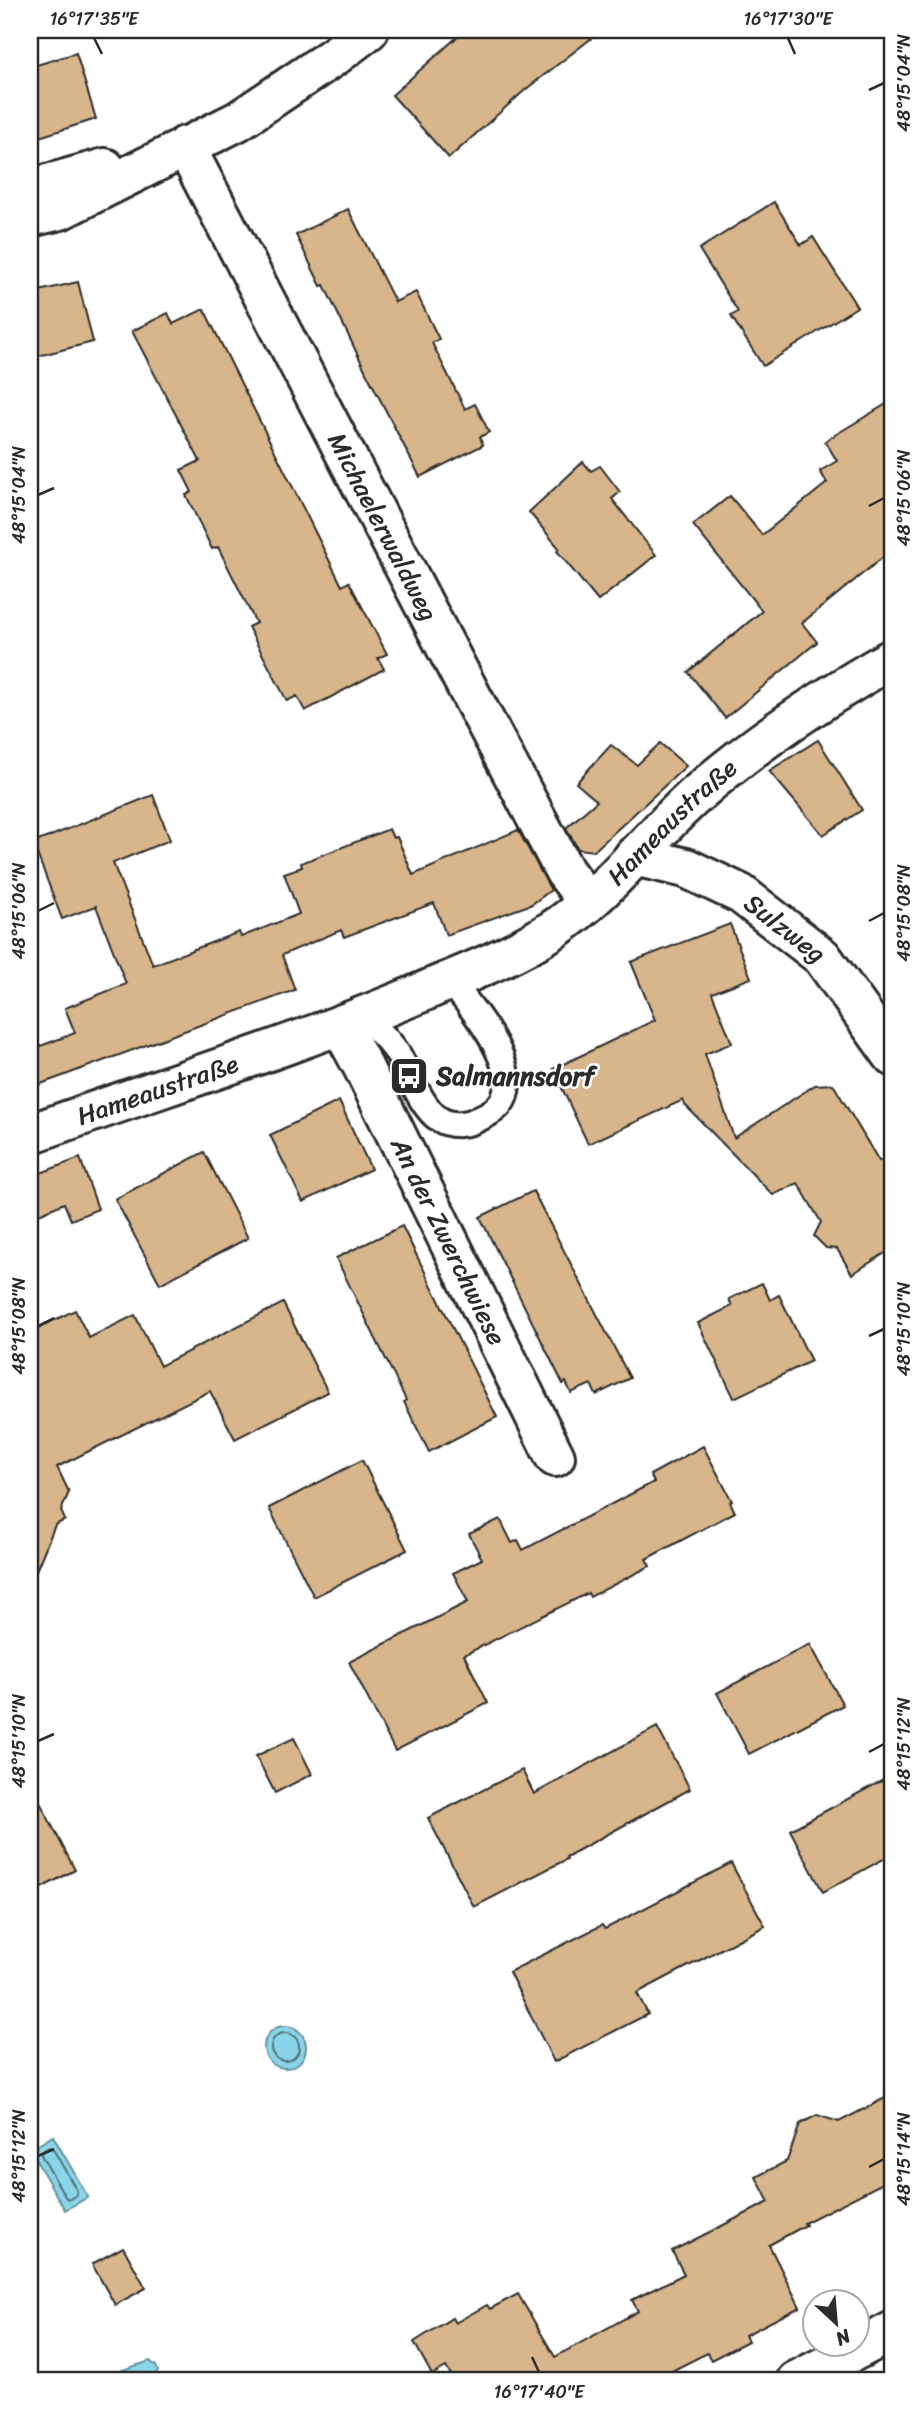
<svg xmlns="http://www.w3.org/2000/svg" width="923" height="2411" viewBox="0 0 923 2411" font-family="Sriracha,sans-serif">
  <rect width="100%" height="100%" fill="#fff"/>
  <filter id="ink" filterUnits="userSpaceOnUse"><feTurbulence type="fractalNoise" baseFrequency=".0143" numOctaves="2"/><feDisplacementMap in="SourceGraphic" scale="14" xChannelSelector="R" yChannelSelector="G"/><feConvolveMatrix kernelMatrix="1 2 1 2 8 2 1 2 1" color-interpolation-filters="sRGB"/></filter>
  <g filter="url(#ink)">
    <g fill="#8ad5ea" stroke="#64919e" stroke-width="2">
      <circle cx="285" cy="2047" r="21"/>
      <path d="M 53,2136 L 88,2197 L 65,2210 L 30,2150 Z"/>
      <path d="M 150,2361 L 156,2366 L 158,2371 L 151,2381 L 116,2381 L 119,2371 Z"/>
    </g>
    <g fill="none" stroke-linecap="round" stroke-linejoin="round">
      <g stroke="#516f77" stroke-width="2">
        <circle cx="285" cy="2047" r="14"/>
        <path d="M 49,2147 L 53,2149 L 77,2191 L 76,2195 L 70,2199 L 66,2198 L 41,2155 L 42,2151 Z"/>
      </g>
    </g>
    <g fill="#d8b58a" stroke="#2b2b2b" stroke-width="2">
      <path d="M 465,30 L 602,30 L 525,90 L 449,158 L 392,95 Z"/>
      <path d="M 76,53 L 96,119 L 30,140 L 30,67 Z"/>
      <path d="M 774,202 L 801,245 L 813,237 L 857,307 L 763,366 L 731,316 L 738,312 L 699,249 Z"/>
      <path d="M 348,209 L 395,302 L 416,292 L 439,339 L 432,343 L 465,409 L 475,404 L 489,432 L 480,437 L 483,445 L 420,477 L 367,374 L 324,285 L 321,286 L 296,235 Z"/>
      <path d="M 78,282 L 93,342 L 38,356 L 30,321 L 30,293 Z"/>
      <path d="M 204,309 L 342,586 L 349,582 L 387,654 L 378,658 L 384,669 L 305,711 L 297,696 L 287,701 L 248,627 L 256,623 L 218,547 L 212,549 L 186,495 L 192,492 L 181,470 L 200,461 L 132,331 L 168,313 L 173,324 Z"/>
      <path d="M 893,400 L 893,549 L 802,623 L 817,642 L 725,718 L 688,672 L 762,611 L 693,525 L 730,496 L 762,535 L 827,483 L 820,471 L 837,461 L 825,441 Z"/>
      <path d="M 583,462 L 591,471 L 600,466 L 620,492 L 612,499 L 656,555 L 598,601 L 557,551 L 559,548 L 529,512 Z"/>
      <path d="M 818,740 L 862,810 L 823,835 L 769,771 Z"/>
      <path d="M 660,743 L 686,766 L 594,851 L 578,849 L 566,828 L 597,801 L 576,783 L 611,745 L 637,765 Z"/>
      <path d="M 153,795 L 170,840 L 113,863 L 153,965 L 239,932 L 241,937 L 299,914 L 284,873 L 302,867 L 301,863 L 389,829 L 393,838 L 397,837 L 413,875 L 518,830 L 551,890 L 532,904 L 446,935 L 434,903 L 344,937 L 341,930 L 282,955 L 295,990 L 30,1088 L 30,1050 L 75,1033 L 65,1008 L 126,984 L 96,906 L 62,919 L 33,843 Z"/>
      <path d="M 730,924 L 751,978 L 712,993 L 732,1043 L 705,1054 L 734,1138 L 815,1085 L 833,1084 L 879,1161 L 893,1152 L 893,1248 L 852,1274 L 837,1249 L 826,1248 L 814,1236 L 821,1222 L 798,1183 L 773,1195 L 685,1105 L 683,1100 L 588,1144 L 553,1069 L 655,1020 L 631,962 Z"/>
      <path d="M 339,1101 L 371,1169 L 303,1202 L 270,1135 Z"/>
      <path d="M 204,1152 L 248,1238 L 160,1284 L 115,1199 Z"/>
      <path d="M 80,1158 L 98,1209 L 71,1220 L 64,1203 L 30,1218 L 30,1177 Z"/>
      <path d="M 533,1191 L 630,1378 L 596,1395 L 591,1384 L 571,1393 L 566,1382 L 563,1384 L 480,1217 Z"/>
      <path d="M 402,1226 L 497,1417 L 429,1452 L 404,1402 L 406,1400 L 336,1258 Z"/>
      <path d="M 762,1283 L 770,1300 L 779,1295 L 811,1361 L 734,1398 L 698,1323 L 732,1306 L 729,1299 Z"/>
      <path d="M 283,1303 L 328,1392 L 235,1439 L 210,1391 L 57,1467 L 69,1492 L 61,1511 L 65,1520 L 55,1525 L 30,1585 L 30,1332 L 75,1310 L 89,1338 L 135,1315 L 160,1366 Z"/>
      <path d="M 703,1446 L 732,1501 L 730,1502 L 735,1512 L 646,1559 L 650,1566 L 590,1597 L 588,1593 L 464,1655 L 488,1703 L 395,1751 L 349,1662 L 468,1602 L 453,1573 L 482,1559 L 469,1534 L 500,1519 L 512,1543 L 518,1540 L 523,1550 L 654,1482 L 650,1475 Z"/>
      <path d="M 362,1460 L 407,1550 L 314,1597 L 269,1508 Z"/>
      <path d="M 810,1644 L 843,1705 L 749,1754 L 717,1693 Z"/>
      <path d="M 657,1727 L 690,1789 L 566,1857 L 567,1859 L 474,1907 L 428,1818 L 522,1770 L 534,1794 Z"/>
      <path d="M 294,1738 L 312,1774 L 275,1793 L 256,1756 Z"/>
      <path d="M 883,1780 L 893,1799 L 893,1854 L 823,1892 L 790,1830 Z"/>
      <path d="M 30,1783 L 75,1870 L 30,1894 Z"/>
      <path d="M 731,1863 L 765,1926 L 637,1993 L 648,2014 L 554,2062 L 509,1972 L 602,1925 L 605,1929 Z"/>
      <path d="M 893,2094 L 893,2178 L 804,2223 L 806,2225 L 769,2245 L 800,2307 L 745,2335 L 748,2341 L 711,2360 L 707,2353 L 652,2381 L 455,2381 L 446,2367 L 432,2375 L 414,2342 L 452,2318 L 455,2323 L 487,2305 L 490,2309 L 518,2294 L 555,2357 L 638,2311 L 632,2300 L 684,2274 L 672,2251 L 769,2202 L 756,2177 L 787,2161 L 800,2124 L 817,2115 L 839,2122 Z"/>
      <path d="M 123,2247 L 146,2288 L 115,2305 L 92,2264 Z"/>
    </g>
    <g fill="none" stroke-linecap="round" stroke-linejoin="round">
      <g stroke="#2b2b2b" stroke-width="30">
        <path id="service" d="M 363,1016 C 375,1027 387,1038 396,1051 C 408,1069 421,1108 439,1119 C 451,1127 468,1125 480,1118 C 489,1114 500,1108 504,1098 C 519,1063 470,1005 449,980"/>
      </g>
      <g stroke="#2b2b2b" stroke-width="44">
        <g id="minor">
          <path id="s1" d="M 185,146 L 472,697 L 565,872 L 588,902"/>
          <path d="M 30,189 L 105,168"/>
          <path d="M 30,217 L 60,210 L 238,121 L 336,55 L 369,30"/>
          <path id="s2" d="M 634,856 L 686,868 L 741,894 L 822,957 L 893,1056"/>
          <path id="s3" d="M 340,1025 L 363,1067 L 555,1457"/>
          <path d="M 796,2381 L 893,2331"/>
        </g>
      </g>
      <g stroke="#2b2b2b" stroke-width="44">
        <g id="secondary">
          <path id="s4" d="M 30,1134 C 157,1088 288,1048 413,996 C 459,976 509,958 551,931 C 607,895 648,837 698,793 C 757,741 825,697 893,658"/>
        </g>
      </g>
      <use href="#service" stroke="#fff" stroke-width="24"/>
      <use href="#minor" stroke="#fff" stroke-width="38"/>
      <use href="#secondary" stroke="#fff" stroke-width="38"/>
    </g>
  </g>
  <path fill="none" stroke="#2b2b2b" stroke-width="2.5" d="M 94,38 L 102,54M 788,38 L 795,54M 869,90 L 884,83M 38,495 L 54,488M 869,506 L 884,498M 38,911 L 54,903M 869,921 L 884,913M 38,1326 L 54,1318M 869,1336 L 884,1329M 38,1741 L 54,1734M 869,1752 L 884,1744M 38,2156 L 54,2149M 869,2167 L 884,2159M 532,2357 L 539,2372"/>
  <defs>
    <g id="bus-square" transform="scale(2.0125)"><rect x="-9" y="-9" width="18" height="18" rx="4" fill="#2b2b2b" stroke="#fff"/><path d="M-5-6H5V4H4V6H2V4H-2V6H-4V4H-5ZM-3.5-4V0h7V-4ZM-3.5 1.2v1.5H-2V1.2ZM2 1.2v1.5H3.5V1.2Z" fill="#fff"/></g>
  </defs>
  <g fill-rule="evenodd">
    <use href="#bus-square" x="409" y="1076"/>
  </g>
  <g text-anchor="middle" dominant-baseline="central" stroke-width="5" stroke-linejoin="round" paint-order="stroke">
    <g font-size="26" fill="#2b2b2b" stroke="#fff">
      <text stroke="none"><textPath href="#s1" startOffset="429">Michaelerwaldweg</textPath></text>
      <text stroke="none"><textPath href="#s4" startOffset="723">Hameaustraße</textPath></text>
      <text stroke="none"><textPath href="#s2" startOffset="170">Sulzweg</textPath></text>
      <text stroke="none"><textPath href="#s4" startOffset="135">Hameaustraße</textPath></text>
      <text stroke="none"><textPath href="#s3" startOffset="242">An der Zwerchwiese</textPath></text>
    </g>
    <g font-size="26" font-weight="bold" fill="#2b2b2b" stroke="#fff" text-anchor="start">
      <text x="436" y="1076">Salmannsdorf</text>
    </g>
  </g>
  <rect width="923" height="2411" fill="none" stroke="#fff" stroke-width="77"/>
  <g transform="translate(836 2323) rotate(154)"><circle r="33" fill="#ffffff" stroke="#aaaaaa" stroke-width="2"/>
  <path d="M0-5L12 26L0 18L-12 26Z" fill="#2b2b2b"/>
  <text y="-10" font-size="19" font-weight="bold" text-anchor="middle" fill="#2b2b2b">N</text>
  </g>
  <rect x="38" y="38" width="846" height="2334" fill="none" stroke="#2b2b2b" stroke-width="2.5"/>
  <g font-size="18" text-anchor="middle" fill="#2b2b2b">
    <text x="94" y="25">16°17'35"E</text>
    <text x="788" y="25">16°17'30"E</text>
    <text transform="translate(904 83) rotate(-90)" y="6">48°15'04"N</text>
    <text transform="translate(19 495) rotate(-90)" y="6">48°15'04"N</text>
    <text transform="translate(904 498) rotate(-90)" y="6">48°15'06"N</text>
    <text transform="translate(19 911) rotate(-90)" y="6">48°15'06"N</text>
    <text transform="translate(904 913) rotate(-90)" y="6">48°15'08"N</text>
    <text transform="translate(19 1326) rotate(-90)" y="6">48°15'08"N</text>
    <text transform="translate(904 1329) rotate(-90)" y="6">48°15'10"N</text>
    <text transform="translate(19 1741) rotate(-90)" y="6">48°15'10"N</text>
    <text transform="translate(904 1744) rotate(-90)" y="6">48°15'12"N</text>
    <text transform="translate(19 2156) rotate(-90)" y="6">48°15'12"N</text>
    <text transform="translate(904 2159) rotate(-90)" y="6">48°15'14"N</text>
    <text x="539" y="2398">16°17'40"E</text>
  </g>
</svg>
